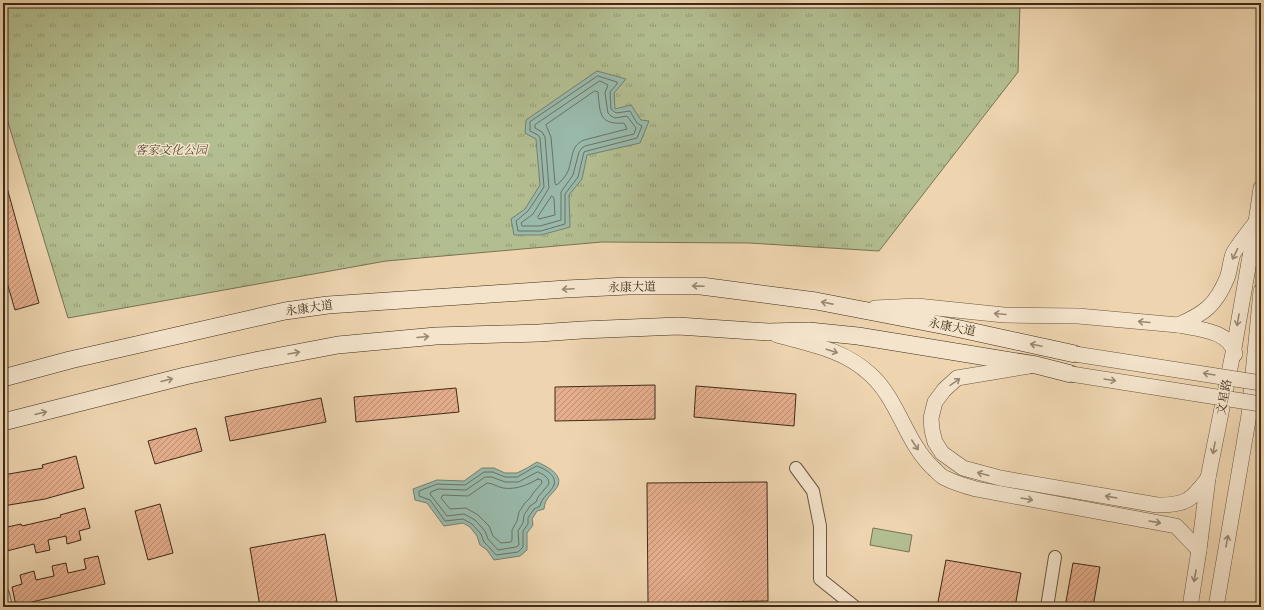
<svg xmlns="http://www.w3.org/2000/svg" width="1264" height="610" viewBox="0 0 1264 610" font-family="'IM FELL Great Primer','Noto Serif SC',serif">
  <defs>
    <pattern id="park-tufts" width="24" height="20" patternUnits="userSpaceOnUse"><rect width="24" height="20" fill="#b3be90"/><path d="M3 7l-1-3M5 7V3M7 7l1-3M15 17l-1-3M17 17v-4M19 17l1-3" fill="none" stroke="#939b75"/></pattern>
    <pattern id="building-hatch" width="6" height="6" patternUnits="userSpaceOnUse"><rect width="6" height="6" fill="#e6ae8e"/><path d="M-1 1l2-2M0 6l6-6M5 7l2-2" fill="none" stroke="#bc8e73"/></pattern>
  </defs>
  <rect width="100%" height="100%" fill="#eed5b0"/>
  <filter id="stains"><feTurbulence type="fractalNoise" baseFrequency=".005" numOctaves="4"/><feColorMatrix values="0 0 0 0 .2 0 0 0 0 .09 0 0 0 0 .02 0 0 0 .5 -.17"/></filter>
  <radialGradient id="worn" r=".72"><stop offset=".6" stop-color="#630" stop-opacity="0"/><stop offset="1" stop-color="#630" stop-opacity=".3"/></radialGradient>
  <path fill="#b3be90" stroke="#787454" d="M 873,528 L 912,535 L 909,552 L 870,545 Z"/>
  <path fill="url(#park-tufts)" stroke="#787454" d="M 3,3 L 1020,3 L 1018,72 L 879,251 L 749,243 L 602,242 L 386,261 L 68,318 L 3,106 Z"/>
  <g fill="#99b9ab" stroke="#748070">
    <path d="M 597,71 L 626,79 L 614,93 L 615,109 L 631,105 L 641,120 L 649,121 L 640,143 L 587,155 L 582,179 L 569,195 L 570,227 L 541,235 L 514,235 L 511,219 L 525,209 L 540,185 L 536,139 L 525,133 L 526,120 Z"/>
    <path d="M 537,462 C 548,467 567,476 555,490 C 549,497 545,499 544,509 L 537,511 L 532,519 L 533,525 L 527,533 L 527,550 L 520,556 L 494,560 L 487,550 L 480,545 L 477,536 L 470,527 L 463,523 L 444,526 L 427,503 L 415,500 L 413,489 L 437,480 L 464,481 L 482,468 L 494,468 L 505,473 L 517,473 L 527,468 Z"/>
  </g>
  <g fill="none" stroke-linecap="round" stroke-linejoin="round">
    <g stroke="#6b7262" stroke-width="1">
      <path d="M 598,76 L 617,82 L 617,84 L 610,92 L 611,109 L 616,113 L 630,111 L 637,123 L 642,126 L 637,138 L 587,151 L 584,152 L 578,177 L 565,194 L 565,224 L 541,231 L 518,231 L 516,221 L 528,211 L 544,187 L 540,138 L 538,135 L 530,131 L 530,122 Z"/>
      <path d="M 600,81 L 608,85 L 605,93 L 608,113 L 611,116 L 615,118 L 627,116 L 636,128 L 634,134 L 585,146 L 582,148 L 579,152 L 573,175 L 561,192 L 561,220 L 540,226 L 522,226 L 521,223 L 533,214 L 549,188 L 545,137 L 542,132 L 535,128 L 535,125 Z"/>
      <path d="M 595,91 L 598,92 C 600,113 599,125 624,123 L 627,129 L 584,140 C 570,146 573,159 568,171 C 566,176 562,180 558,184 L 556,185 L 555,183 L 551,137 L 546,125 Z"/>
      <path d="M 552,196 L 554,198 L 555,215 L 539,219 L 538,217 Z"/>
      <path d="M 537,466 C 545,469 559,476 553,487 C 549,494 542,497 540,506 L 534,509 L 528,518 L 528,524 L 523,531 L 523,547 L 518,552 L 496,555 L 490,548 L 484,542 L 481,534 L 472,524 L 463,519 L 445,521 L 430,500 L 419,496 L 419,491 L 437,484 L 465,485 L 484,472 L 493,472 L 505,477 L 517,477 Z"/>
      <path d="M 538,472 L 544,475 L 548,479 L 549,484 L 538,497 L 536,502 L 530,506 L 524,515 L 523,523 L 518,531 L 519,545 L 516,547 L 498,550 L 488,539 L 485,531 L 475,520 L 464,514 L 447,516 L 430,494 L 431,492 L 438,489 L 466,490 L 485,477 L 492,477 L 505,482 L 518,482 Z"/>
      <path d="M 538,479 L 541,480 L 542,483 L 534,492 L 530,498 L 525,503 L 519,512 L 517,521 L 512,530 L 512,540 L 511,542 L 501,543 L 493,536 L 489,526 L 478,515 L 466,508 L 450,509 L 441,498 L 443,495 L 468,496 L 487,483 C 493,483 497,487 503,488 C 516,490 527,485 538,479 Z"/>
    </g>
  </g>
  <g fill="url(#building-hatch)" stroke="#3d2b18">
    <path d="M 3,184 L 6,184 L 39,303 L 15,310 L 3,269 Z"/>
    <path d="M 655,385 L 655,419 L 555,421 L 555,387 Z"/>
    <path d="M 696,386 L 796,394 L 794,426 L 694,417 Z"/>
    <path d="M 456,388 L 459,412 L 356,422 L 354,397 Z"/>
    <path d="M 321,398 L 326,422 L 230,441 L 225,417 Z"/>
    <path d="M 196,428 L 202,451 L 155,464 L 148,441 Z"/>
    <path d="M 76,456 L 84,488 L 45,499 L 3,506 L 3,475 L 43,468 L 42,465 Z"/>
    <path d="M 767,482 L 768,601 L 648,603 L 647,483 Z"/>
    <path d="M 160,504 L 173,553 L 148,560 L 135,511 Z"/>
    <path d="M 85,508 L 90,528 L 79,531 L 81,540 L 67,544 L 66,536 L 48,540 L 50,550 L 36,553 L 34,544 L 3,552 L 3,528 L 21,524 L 22,526 L 61,517 L 60,515 Z"/>
    <path d="M 325,534 L 337,602 L 310,607 L 260,607 L 250,548 Z"/>
    <path d="M 98,556 L 105,584 L 16,606 L 12,587 L 22,584 L 20,575 L 34,571 L 36,580 L 54,576 L 52,566 L 66,563 L 68,573 L 86,569 L 84,559 Z"/>
    <path d="M 946,560 L 1021,573 L 1015,607 L 937,607 Z"/>
    <path d="M 1073,563 L 1100,567 L 1093,607 L 1065,607 Z"/>
  </g>
  <g fill="none" stroke-linecap="round" stroke-linejoin="round">
    <g stroke="#69563e" stroke-width="14">
      <g id="minor">
        <path d="M 796,468 L 813,491 L 820,526 L 820,579 L 855,607"/>
        <path d="M 3,594 L 6,607"/>
        <path d="M 1047,607 L 1055,557"/>
      </g>
    </g>
    <g stroke="#69563e" stroke-width="16">
      <g id="tertiary">
        <path d="M 875,308 L 917,306 L 1004,315 L 1078,316 L 1178,325 C 1204,314 1216,305 1227,278 C 1230,271 1230,262 1233,254 C 1237,246 1250,230 1256,222"/>
        <path d="M 1178,325 C 1197,329 1230,330 1235,354"/>
        <path d="M 777,335 C 810,344 845,350 871,375 C 899,401 905,441 933,468 C 937,471 940,476 945,478 C 955,483 965,486 976,489 L 1176,526 L 1199,550"/>
        <path d="M 1029,366 L 957,378 L 944,390 L 935,402 L 931,418 L 932,430 L 935,442 L 942,453 L 963,468 L 1000,478 L 1157,505 C 1186,505 1191,501 1208,478"/>
        <path d="M 1190,607 L 1199,550 L 1208,478 L 1234,348 L 1256,222 L 1261,188"/>
        <path d="M 1216,607 L 1249,415 L 1261,291"/>
      </g>
    </g>
    <g stroke="#3d2b18" stroke-width="18">
      <g id="secondary">
        <path d="M 3,378 L 70,360 L 285,311 L 328,305 L 566,289 L 628,286 L 701,286 L 816,301 L 951,327 L 1075,354"/>
        <path d="M 3,422 L 185,376 L 259,360 L 338,345 L 436,336 L 539,333 L 582,330 L 678,326 L 768,332 L 809,331 L 858,336 L 1036,365 L 1071,374"/>
      </g>
    </g>
    <use href="#minor" stroke="#f4e4cc" stroke-width="12"/>
    <use href="#tertiary" stroke="#f4e4cc" stroke-width="15"/>
    <use href="#secondary" stroke="#f4e4cc" stroke-width="17"/>
    <g stroke="#69563e" stroke-width="16" stroke-linecap="butt">
      <g id="tertiary-bridge">
        <path d="M 1075,354 L 1261,383"/>
        <path d="M 1071,374 L 1261,404"/>
      </g>
    </g>
    <use href="#tertiary-bridge" stroke="#f4e4cc" stroke-width="15"/>
  </g>
  <defs><path id="oneway-shaft" d="M-6 0H5M1.5-3L5.5 0L1.5 3" fill="none" stroke-width="1.6" stroke-linecap="round" stroke-linejoin="round"/></defs>
  <g stroke="#988872">
    <use href="#oneway-shaft" transform="translate(1235 254) rotate(116)"/>
    <use href="#oneway-shaft" transform="translate(698 286) rotate(-178)"/>
    <use href="#oneway-shaft" transform="translate(568 289) rotate(177)"/>
    <use href="#oneway-shaft" transform="translate(827 303) rotate(-169)"/>
    <use href="#oneway-shaft" transform="translate(1000 314) rotate(-175)"/>
    <use href="#oneway-shaft" transform="translate(1238 320) rotate(100)"/>
    <use href="#oneway-shaft" transform="translate(1144 322) rotate(-175)"/>
    <use href="#oneway-shaft" transform="translate(423 337) rotate(-5)"/>
    <use href="#oneway-shaft" transform="translate(1036 345) rotate(-168)"/>
    <use href="#oneway-shaft" transform="translate(832 351) rotate(18)"/>
    <use href="#oneway-shaft" transform="translate(294 353) rotate(-10)"/>
    <use href="#oneway-shaft" transform="translate(1209 374) rotate(-171)"/>
    <use href="#oneway-shaft" transform="translate(167 380) rotate(-14)"/>
    <use href="#oneway-shaft" transform="translate(1110 380) rotate(9)"/>
    <use href="#oneway-shaft" transform="translate(955 382) rotate(-35)"/>
    <use href="#oneway-shaft" transform="translate(41 413) rotate(-14)"/>
    <use href="#oneway-shaft" transform="translate(915 445) rotate(57)"/>
    <use href="#oneway-shaft" transform="translate(1214 448) rotate(101)"/>
    <use href="#oneway-shaft" transform="translate(983 474) rotate(-165)"/>
    <use href="#oneway-shaft" transform="translate(1111 497) rotate(-170)"/>
    <use href="#oneway-shaft" transform="translate(1027 499) rotate(10)"/>
    <use href="#oneway-shaft" transform="translate(1155 522) rotate(10)"/>
    <use href="#oneway-shaft" transform="translate(1227 541) rotate(-80)"/>
    <use href="#oneway-shaft" transform="translate(1195 576) rotate(100)"/>
  </g>
  <g text-anchor="middle" dominant-baseline="central" stroke-width="3" stroke-linejoin="round" paint-order="stroke">
    <g font-size="12" font-style="italic" fill="#554830" stroke="#f4e4cc">
      <text x="171" y="150">客家文化公园</text>
    </g>
    <g font-size="12" fill="#3d2b18" stroke="#f4e4cc">
      <text transform="translate(632 287) rotate(-1)">永康大道</text>
      <text transform="translate(309 308) rotate(-8)">永康大道</text>
      <text transform="translate(952 327) rotate(11)">永康大道</text>
      <text transform="translate(1224 397) rotate(-79)">文星路</text>
    </g>
  </g>
  <rect width="1264" height="610" fill="none" stroke="#eed5b0" stroke-width="16"/>
  <rect x="4" y="4" width="1256" height="602" fill="none" stroke="#3d2b18" stroke-width="2"/>
  <rect x="8" y="8" width="1248" height="594" fill="none" stroke="#3d2b18"/>
  <rect width="100%" height="100%" filter="url(#stains)"/>
  <rect width="100%" height="100%" fill="url(#worn)"/>
</svg>
